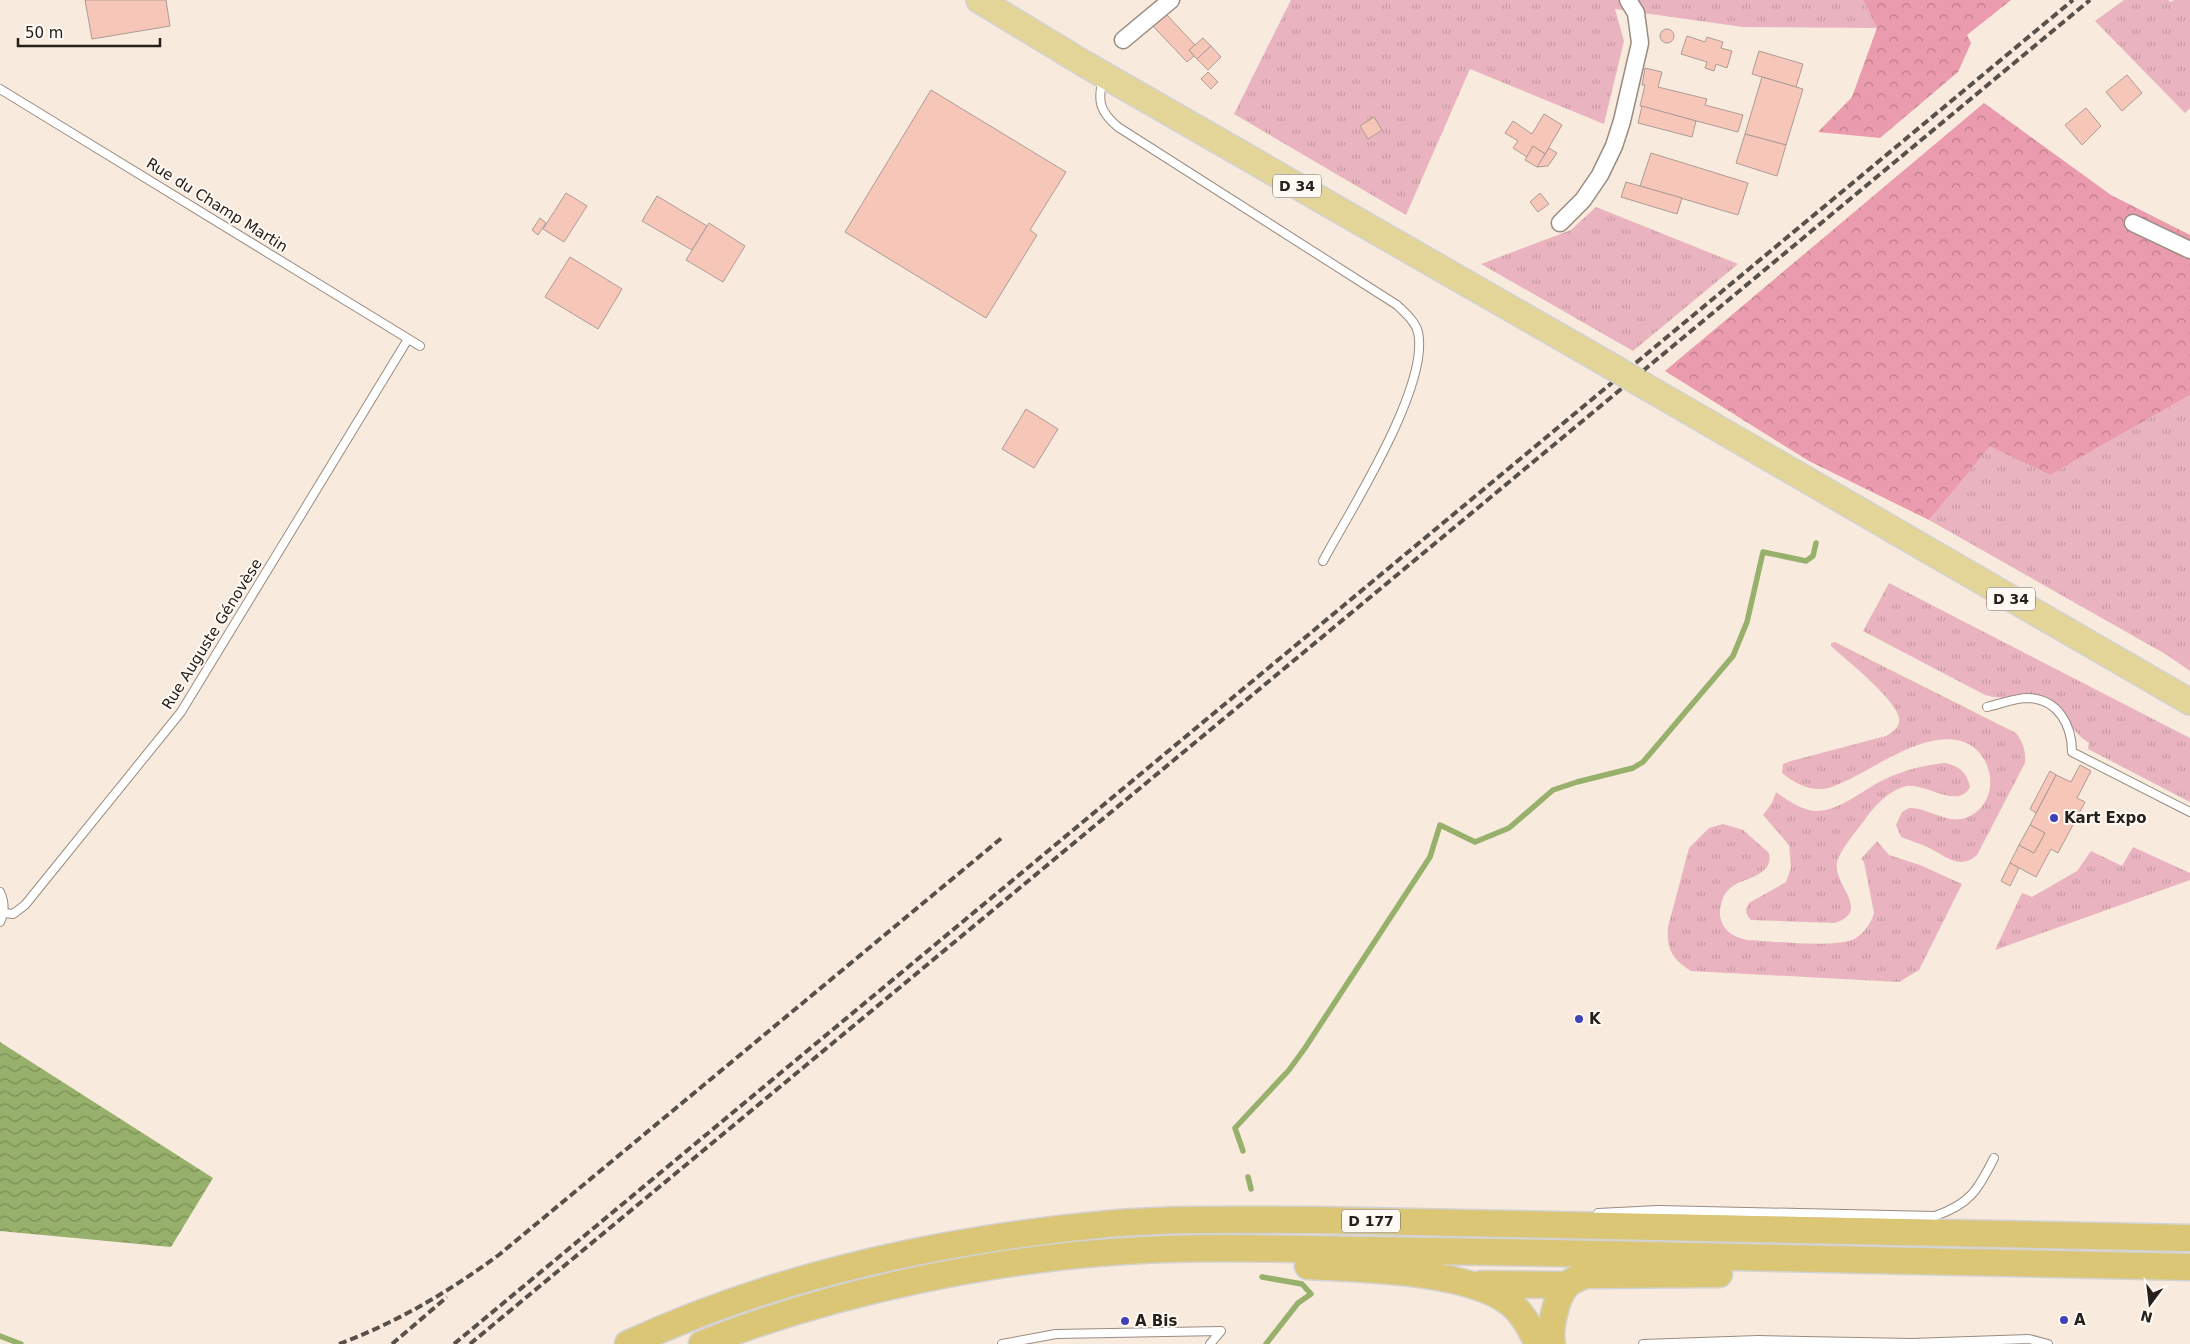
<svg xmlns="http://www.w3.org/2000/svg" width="2190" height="1344" viewBox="0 0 2190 1344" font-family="'DejaVu Sans',sans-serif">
  <defs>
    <pattern id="grass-tufts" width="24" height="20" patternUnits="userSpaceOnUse" patternTransform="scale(1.25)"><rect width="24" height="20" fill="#e9b4bf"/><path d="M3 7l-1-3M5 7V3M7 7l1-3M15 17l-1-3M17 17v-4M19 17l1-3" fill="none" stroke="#c89aa4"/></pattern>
    <pattern id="forest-crowns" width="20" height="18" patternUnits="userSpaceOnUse" patternTransform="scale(1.25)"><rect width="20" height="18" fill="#ea9bad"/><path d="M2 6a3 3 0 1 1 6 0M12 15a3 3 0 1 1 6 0" fill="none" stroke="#bd7e8c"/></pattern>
    <pattern id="water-waves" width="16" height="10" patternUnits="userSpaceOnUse" patternTransform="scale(1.25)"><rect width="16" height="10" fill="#97b06b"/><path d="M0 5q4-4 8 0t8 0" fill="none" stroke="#7b8f57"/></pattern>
  </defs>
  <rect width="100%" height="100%" fill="#f8eadd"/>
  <g fill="url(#grass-tufts)">
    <path d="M 1291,0 L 1863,0 L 1877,28 L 1743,27 L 1615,9 L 1624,41 L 1604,124 L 1470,69 L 1406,215 L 1234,114 Z"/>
    <path d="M 2124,0 L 2168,0 L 2171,2 L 2174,0 L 2190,0 L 2190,108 L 2185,113 L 2095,21 Z"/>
    <path d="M 1596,207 L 1738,264 L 1633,351 L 1481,264 L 1571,230 Z"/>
    <path d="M 2190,395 L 2190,671 L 2167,655 L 1929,520 L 1990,445 L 2050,475 Z"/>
    <path d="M 1889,583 L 2190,738 L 2190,802 L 2088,749 L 2089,743 C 2085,740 2080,737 2077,733 C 2068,723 2067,712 2053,703 C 2035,691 2006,702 1985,695 L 1863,631 Z"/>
    <path d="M 1835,642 L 2016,733 C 2023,742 2026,751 2025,763 L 1977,855 C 1960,870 1947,857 1931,849 C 1922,844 1911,841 1901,837 L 1896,825 L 1902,812 L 1909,808 C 1928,807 1949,826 1968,817 C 2002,802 1995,751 1961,741 C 1925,731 1879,765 1848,780 C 1839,784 1830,789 1820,789 C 1807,790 1792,781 1782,773 L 1783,764 L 1791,761 L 1886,736 C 1893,732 1900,727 1899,718 C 1895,698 1847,661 1831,646 L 1831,643 Z"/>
    <path d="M 1945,763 C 1959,766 1967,772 1970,787 C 1958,810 1926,783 1907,786 C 1891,789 1875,805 1866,818 C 1858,829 1839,851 1837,863 C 1833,885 1872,911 1835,923 L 1751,920 C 1745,914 1745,910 1749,903 L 1786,882 L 1791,868 L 1789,845 L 1763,815 L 1772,803 L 1776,792 C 1789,801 1802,811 1818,811 C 1840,810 1862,791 1881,781 C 1901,771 1923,765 1945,763 Z"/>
    <path d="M 1723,824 L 1743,830 L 1769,853 C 1770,859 1770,863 1766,868 C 1753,883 1729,878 1722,901 C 1720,907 1719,914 1721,920 C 1725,933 1735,937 1747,940 C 1771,941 1838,949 1856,938 C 1865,932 1871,923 1874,913 L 1864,862 L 1861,859 L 1877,841 L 1889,855 L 1920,865 L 1962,884 L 1919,970 L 1899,982 L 1691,971 C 1673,960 1666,949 1668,927 L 1689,848 L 1709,828 Z"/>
    <path d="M 2133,847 L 2190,873 L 2190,880 L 1995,950 L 2022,893 L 2032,897 L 2077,871 L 2091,851 L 2122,866 Z"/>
  </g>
  <g fill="url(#forest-crowns)">
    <path d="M 1863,0 L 2011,0 L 1967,35 L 1971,43 L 1958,72 L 1880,138 L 1818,132 L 1852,97 L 1877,28 Z"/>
    <path d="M 1984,103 L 2111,195 L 2190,235 L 2190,395 L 2050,475 L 1990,446 L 1929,520 L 1809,461 L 1665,371 Z"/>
  </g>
  <path fill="url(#water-waves)" d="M 0,1042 L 213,1178 L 171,1247 L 0,1231 Z"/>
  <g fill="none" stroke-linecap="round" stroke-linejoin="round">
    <g stroke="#97b06b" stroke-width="5.5">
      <path d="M 1243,1151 L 1235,1128 L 1289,1070 L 1305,1048 L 1430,857 L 1440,825 L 1475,842 L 1509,828 L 1553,790 L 1577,782 L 1633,768 L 1643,762 L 1733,656 L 1747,622 L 1763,552 L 1806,561 L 1813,556 L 1816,543"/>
      <path d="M 1248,1177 L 1251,1189"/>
      <path d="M 1262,1277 L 1302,1284 L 1311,1294 L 1298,1303 L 1266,1344"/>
      <path d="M 0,1336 L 21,1344"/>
    </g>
  </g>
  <g fill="#f6c6b9" stroke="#ae9b96">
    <path d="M 85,0 L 166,0 L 170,26 L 92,39 Z"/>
    <path d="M 1165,13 L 1195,45 L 1189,50 L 1194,56 L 1187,62 L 1152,25 Z"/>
    <circle cx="1667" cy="36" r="7"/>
    <path d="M 1687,36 L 1705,42 L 1707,37 L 1723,42 L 1721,48 L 1732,51 L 1727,68 L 1716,64 L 1714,71 L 1705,68 L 1707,62 L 1681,54 Z"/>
    <path d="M 1203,38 L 1211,46 L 1197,59 L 1189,50 Z"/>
    <path d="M 1211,46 L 1221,57 L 1208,70 L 1197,59 Z"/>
    <path d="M 1759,51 L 1803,64 L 1796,87 L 1752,74 Z"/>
    <path d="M 1645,68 L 1662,72 L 1658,87 L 1707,99 L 1705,105 L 1743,115 L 1738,132 L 1640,106 L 1645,85 L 1642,85 Z"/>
    <path d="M 1208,72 L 1218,82 L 1211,89 L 1201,79 Z"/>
    <path d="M 2127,75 L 2142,93 L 2122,111 L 2106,92 Z"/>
    <path d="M 1762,77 L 1803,89 L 1786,145 L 1745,134 Z"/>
    <path d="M 931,90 L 1066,172 L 1030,230 L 1037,235 L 986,318 L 845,232 Z"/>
    <path d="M 1642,106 L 1696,121 L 1692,137 L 1638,123 Z"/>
    <path d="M 2086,108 L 2101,126 L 2082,145 L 2065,125 Z"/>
    <path d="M 1544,114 L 1562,125 L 1545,154 L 1533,146 L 1527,157 L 1513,148 L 1518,141 L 1505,133 L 1513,121 L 1532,134 Z"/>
    <path d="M 1374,117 L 1382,130 L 1368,139 L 1360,126 Z"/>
    <path d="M 1745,134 L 1786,145 L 1777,176 L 1736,163 Z"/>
    <path d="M 1533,146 L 1545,154 L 1537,167 L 1525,160 Z"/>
    <path d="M 1549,148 L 1557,153 L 1548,166 L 1537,167 Z"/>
    <path d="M 1651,153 L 1748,183 L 1738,215 L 1640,186 Z"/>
    <path d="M 1626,182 L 1682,198 L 1677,214 L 1621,197 Z"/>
    <path d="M 566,193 L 587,206 L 564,242 L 543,229 Z"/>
    <path d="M 1540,193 L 1549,204 L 1538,212 L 1530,202 Z"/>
    <path d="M 657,196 L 707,226 L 692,250 L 642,221 Z"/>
    <path d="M 540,218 L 546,223 L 538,235 L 532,230 Z"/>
    <path d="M 709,223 L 745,246 L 723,282 L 686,260 Z"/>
    <path d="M 570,257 L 622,289 L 598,329 L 545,297 Z"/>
    <path d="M 1026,409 L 1058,429 L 1034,468 L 1002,449 Z"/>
    <path d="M 2080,765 L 2091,771 L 2077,798 L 2085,802 L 2058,853 L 2051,849 L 2036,877 L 2010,863 L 2019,845 L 2034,853 L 2045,833 L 2030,825 L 2056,775 L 2071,782 Z"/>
    <path d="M 2050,771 L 2056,775 L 2036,813 L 2030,809 Z"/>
    <path d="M 2030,825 L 2045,833 L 2034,853 L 2019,845 Z"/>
    <path d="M 2010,863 L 2019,868 L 2010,886 L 2001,881 Z"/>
  </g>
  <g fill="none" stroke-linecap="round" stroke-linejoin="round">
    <g stroke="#998c81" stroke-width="10">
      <g id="service">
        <path d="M 1103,79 C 1097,101 1100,112 1118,127 L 1397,305 C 1405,313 1415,321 1418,332 C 1430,386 1350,511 1323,561"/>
        <path d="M 0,89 L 420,346"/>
        <path d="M 1987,707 C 2000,704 2015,698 2028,698 C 2058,699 2072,725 2072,752 L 2190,812"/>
        <path d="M 0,892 C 5,903 5,912 0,922"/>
        <path d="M 4,913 L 13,914 L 25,905 L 181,712 L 408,339"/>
        <path d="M 1598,1213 L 1658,1210 L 1935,1216 C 1970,1204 1978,1190 1994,1158"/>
        <path d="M 1002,1344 L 1056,1334 L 1221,1331 L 1210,1344"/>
        <path d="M 1643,1344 L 1758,1340 L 1911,1343 L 2029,1339 L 2048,1344"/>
      </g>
    </g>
    <g stroke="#998c81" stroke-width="19">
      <g id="minor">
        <path d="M 1123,40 L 1171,0"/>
        <path d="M 1560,223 L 1583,200 L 1600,175 L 1614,146 L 1622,121 L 1640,43 L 1636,13 L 1628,0"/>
        <path d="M 2133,223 L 2190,250"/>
      </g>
    </g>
    <g stroke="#d3d2d1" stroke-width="28">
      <g id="primary">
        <path d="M 979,0 L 1083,63 L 1616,369"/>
        <path d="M 1638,382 L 2190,702"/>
      </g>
    </g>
    <g stroke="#d3d2d1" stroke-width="29">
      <g id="trunk">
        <path d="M 1308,1266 C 1361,1269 1468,1270 1510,1303 C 1523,1313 1531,1330 1538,1344"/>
        <path d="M 1481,1284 L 1567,1285"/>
        <path d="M 628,1344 C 777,1275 945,1239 1107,1224 C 1176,1218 1246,1220 1316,1220 L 2190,1238"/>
        <path d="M 702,1344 C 834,1291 1001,1257 1143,1250 C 1195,1247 1248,1248 1301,1249 C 1384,1250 1467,1252 1550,1253 C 1763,1258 1977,1262 2190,1267"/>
        <path d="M 1552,1344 C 1549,1329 1556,1295 1568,1284 C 1573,1280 1580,1277 1586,1275 L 1719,1274"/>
      </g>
    </g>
    <use href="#service" stroke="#fff" stroke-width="8"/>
    <use href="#minor" stroke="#fff" stroke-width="16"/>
    <use href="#primary" stroke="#e3d497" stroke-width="25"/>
    <use href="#trunk" stroke="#dac674" stroke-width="26"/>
    <g stroke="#58514a" stroke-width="4" stroke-dasharray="8 4" stroke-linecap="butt">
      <path d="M 339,1344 C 398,1322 450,1291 500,1254 L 1004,836"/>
      <path d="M 392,1344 L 447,1297"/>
      <path d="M 454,1344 L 2073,0"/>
      <path d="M 470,1344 L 2090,0"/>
    </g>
    <g stroke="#d3d2d1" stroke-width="28" stroke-linecap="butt">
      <path id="primary-bridge" d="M 1616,369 L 1638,382"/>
    </g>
    <use href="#primary-bridge" stroke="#e3d497" stroke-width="25"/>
  </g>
  <g fill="#3e42b6" stroke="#fff9f4" stroke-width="2">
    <circle cx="2054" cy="818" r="5"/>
    <circle cx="1579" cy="1019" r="5"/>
    <circle cx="2064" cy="1320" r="5"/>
    <circle cx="1125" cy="1321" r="5"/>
  </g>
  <g text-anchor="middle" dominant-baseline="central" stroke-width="4" stroke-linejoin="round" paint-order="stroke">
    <g fill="#fff9f4" stroke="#66615c" stroke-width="1">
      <rect x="1273" y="174.5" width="48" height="23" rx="4"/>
      <rect x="1987" y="587.5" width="48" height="23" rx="4"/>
      <rect x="1342" y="1209.5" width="58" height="23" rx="4"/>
    </g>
    <g font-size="14" font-weight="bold" fill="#25201b">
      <text x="1297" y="186">D 34</text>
      <text x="2011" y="599">D 34</text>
      <text x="1371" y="1221">D 177</text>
    </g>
    <g font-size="15" fill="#25201b" stroke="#fff9f4">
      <text transform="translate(217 205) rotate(32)">Rue du Champ Martin</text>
      <text transform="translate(212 634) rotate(-58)">Rue Auguste Génovèse</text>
    </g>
    <g font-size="15" font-weight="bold" fill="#25201b" stroke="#fff9f4" text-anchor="start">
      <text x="2064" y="818">Kart Expo</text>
      <text x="1589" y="1019">K</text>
      <text x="2074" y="1320">A</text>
      <text x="1135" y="1321">A Bis</text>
    </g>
  </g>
  <g transform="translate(2150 1304) rotate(195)" stroke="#fff9f4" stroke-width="4" paint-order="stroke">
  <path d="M0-4L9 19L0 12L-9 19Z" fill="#25201b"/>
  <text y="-8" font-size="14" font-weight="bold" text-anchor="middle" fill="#25201b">N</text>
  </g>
  <path d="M18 38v8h142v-8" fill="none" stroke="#25201b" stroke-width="2.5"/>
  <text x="25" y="38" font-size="15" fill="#25201b" stroke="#fff9f4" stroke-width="4" paint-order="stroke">50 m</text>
</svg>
